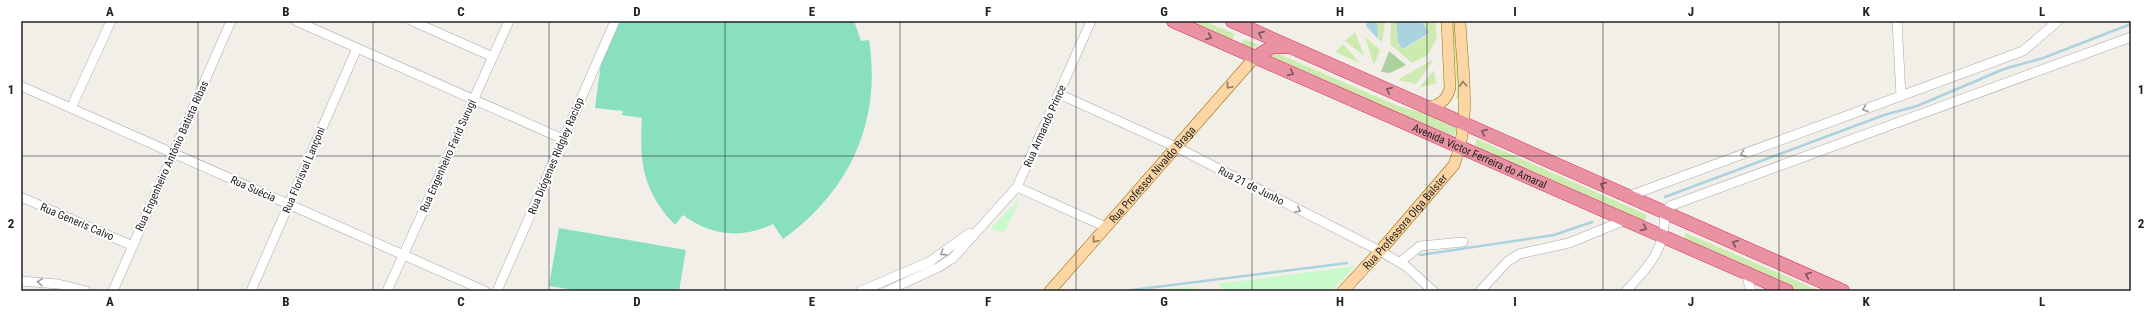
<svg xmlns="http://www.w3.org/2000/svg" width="2152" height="312" viewBox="0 0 2152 312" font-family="'Roboto Condensed',sans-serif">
  <rect width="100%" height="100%" fill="#f2efe9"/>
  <g fill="#cdebb0">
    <path d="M 1184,21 L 1204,21 L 1235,34 L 1231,42 Z"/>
    <path d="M 1377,21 L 1385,21 L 1382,42 L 1378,39 Z"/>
    <path d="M 1391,21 L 1396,21 L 1398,44 L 1404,49 L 1429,34 L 1421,21 L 1435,21 L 1437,37 L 1428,55 L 1412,63 L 1390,44 Z"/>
    <path d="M 1453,21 L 1455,21 L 1460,99 L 1456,98 L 1457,91 Z"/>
    <path d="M 1355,32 L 1364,56 L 1345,41 Z"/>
    <path d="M 1365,37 L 1380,50 L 1374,65 Z"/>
    <path d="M 1244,39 L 1259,45 L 1250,50 L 1241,46 Z"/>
    <path d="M 1343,44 L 1360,63 L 1335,52 Z"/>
    <path d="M 1272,51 L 1398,106 L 1428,114 L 1457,128 L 1453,138 L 1265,57 Z"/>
    <path d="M 1434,59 L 1416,84 L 1399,80 L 1399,79 Z"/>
    <path d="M 1434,70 L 1436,83 L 1419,88 Z"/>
    <path d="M 1477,139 L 1647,215 L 1644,223 L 1474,148 Z"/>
    <path d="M 1686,233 L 1820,291 L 1800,291 L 1683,239 Z"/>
  </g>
  <path fill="#add19e" d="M 1389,51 L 1406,65 L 1390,73 L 1381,72 Z"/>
  <g fill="#c8facc">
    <path d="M 1020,199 L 1004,233 L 991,228 Z"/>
    <path d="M 1355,266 L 1331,291 L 1225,291 L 1218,284 Z"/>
    <path d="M 1197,286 L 1192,291 L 1152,291 Z"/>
  </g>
  <g fill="#88e0be">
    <path d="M 620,21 L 854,21 L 861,41 L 869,40 C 882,122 849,192 783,239 L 773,224 C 742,239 711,236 683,215 L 675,225 C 643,191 639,163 642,118 L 622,115 L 623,111 L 595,108 L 601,62 Z"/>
    <path d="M 559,228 L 686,250 L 679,291 L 581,291 L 549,286 Z"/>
  </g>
  <g fill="#aad3df">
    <path d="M 1368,21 L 1377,21 L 1378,39 L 1366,26 Z"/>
    <path d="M 1396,21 L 1421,21 L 1429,33 L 1403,49 L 1398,43 Z"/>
  </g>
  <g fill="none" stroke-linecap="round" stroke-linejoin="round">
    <g stroke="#aad3df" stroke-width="2.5">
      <path d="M 1665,197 L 1884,115 L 1917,106 L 2004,69 L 2043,58 L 2131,24"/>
      <path d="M 1420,255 L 1554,235 L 1592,222"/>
      <path d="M 1124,291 L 1347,263"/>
    </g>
    <g stroke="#a9a9a9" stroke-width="10">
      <g id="minor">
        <path d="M 296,21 L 563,139"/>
        <path d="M 412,21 L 493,57"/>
        <path d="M 1897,21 L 1901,96"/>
        <path d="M 21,86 L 485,291"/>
        <path d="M 1059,94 L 1176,147 L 1380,251 L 1407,267 L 1433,291"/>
        <path d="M 71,108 L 111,21"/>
        <path d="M 1017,187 L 1106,227"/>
        <path d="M 1629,196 L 2023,51 L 2058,21"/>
        <path d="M 21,197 L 133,246"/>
        <path d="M 1400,262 L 1420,246 L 1463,242"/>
        <path d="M 1746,273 L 1751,291"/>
        <path d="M 21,281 L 58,284 L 86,291"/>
        <path d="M 113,291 L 231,21"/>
        <path d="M 251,291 L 357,48"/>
        <path d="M 387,291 L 509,21"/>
        <path d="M 497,291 L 615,21"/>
        <path d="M 861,291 L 929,262 L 970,233"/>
        <path d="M 887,291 L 939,267 L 953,258 L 1017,187 L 1091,21"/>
        <path d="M 1480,291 L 1507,262 L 1519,254 L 1569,243 L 1625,220"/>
        <path d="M 1626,291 C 1648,268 1668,246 1664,212 L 1670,206 L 2131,37"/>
      </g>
    </g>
    <g stroke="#a06b00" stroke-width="12">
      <g id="major">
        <path d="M 1425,106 C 1437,109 1447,100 1450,88 L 1447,21"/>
        <path id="s1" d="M 1050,291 L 1255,57"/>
        <path id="s2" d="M 1343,291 L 1380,251 L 1454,165 C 1472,119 1462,69 1460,21"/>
      </g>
    </g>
    <g stroke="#dc2a67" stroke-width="14">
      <g id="highway">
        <path id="s3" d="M 1173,21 L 1787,291"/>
        <path d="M 1232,21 L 1843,291"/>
        <path d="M 1255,57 L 1272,47 L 1286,47"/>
      </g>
    </g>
    <use href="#minor" stroke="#fff" stroke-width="9"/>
    <use href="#major" stroke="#fcd6a4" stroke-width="11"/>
    <use href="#highway" stroke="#e892a2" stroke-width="13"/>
  </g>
  <defs><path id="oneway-chevron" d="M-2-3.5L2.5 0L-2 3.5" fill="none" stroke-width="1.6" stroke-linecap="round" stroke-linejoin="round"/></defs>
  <g stroke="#7b545c">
    <use href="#oneway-chevron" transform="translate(1261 34) rotate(-156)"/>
    <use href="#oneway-chevron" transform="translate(1209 37) rotate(24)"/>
    <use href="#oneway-chevron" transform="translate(1291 73) rotate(24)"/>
    <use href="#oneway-chevron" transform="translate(1389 90) rotate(-156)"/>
    <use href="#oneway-chevron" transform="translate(1484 132) rotate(-156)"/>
    <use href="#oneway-chevron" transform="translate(1603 185) rotate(-156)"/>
    <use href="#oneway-chevron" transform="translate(1644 228) rotate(24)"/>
    <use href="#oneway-chevron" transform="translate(1735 243) rotate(-156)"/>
    <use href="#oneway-chevron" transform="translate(1808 275) rotate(-156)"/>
  </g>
  <g stroke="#8f7c63">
    <use href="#oneway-chevron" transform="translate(1463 84) rotate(-93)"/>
    <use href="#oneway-chevron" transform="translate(1229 86) rotate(131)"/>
    <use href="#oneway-chevron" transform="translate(1095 240) rotate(131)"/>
  </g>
  <g stroke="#9c9c9c">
    <use href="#oneway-chevron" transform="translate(1865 109) rotate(160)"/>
    <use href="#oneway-chevron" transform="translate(1743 154) rotate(160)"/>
    <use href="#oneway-chevron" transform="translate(1298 210) rotate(27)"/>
    <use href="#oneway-chevron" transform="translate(943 253) rotate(147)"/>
    <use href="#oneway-chevron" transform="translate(40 282) rotate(-175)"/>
  </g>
  <path fill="none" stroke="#222" stroke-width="1" stroke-opacity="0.55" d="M 198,21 L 198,291M 373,21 L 373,291M 549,21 L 549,291M 725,21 L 725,291M 900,21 L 900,291M 1076,21 L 1076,291M 1252,21 L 1252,291M 1427,21 L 1427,291M 1603,21 L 1603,291M 1779,21 L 1779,291M 1954,21 L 1954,291M 21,156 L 2131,156"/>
  <g text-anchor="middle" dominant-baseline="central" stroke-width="4" stroke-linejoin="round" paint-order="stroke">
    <g font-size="11" fill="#222" stroke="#fff">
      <text transform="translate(1045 126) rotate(-66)">Rua Armando Prince</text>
      <text transform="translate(172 156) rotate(-66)">Rua Engenheiro Antônio Batista Ribas</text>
      <text transform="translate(448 156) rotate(-66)">Rua Engenheiro Farid Surugi</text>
      <text transform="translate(556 156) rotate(-67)">Rua Diógenes Ridgley Raciop</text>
      <text stroke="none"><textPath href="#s3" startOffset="335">Avenida Victor Ferreira do Amaral</textPath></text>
      <text transform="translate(304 170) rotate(-67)">Rua Florisval Lançoni</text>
      <text stroke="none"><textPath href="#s1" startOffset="155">Rua Professor Nivaldo Braga</textPath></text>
      <text transform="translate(1251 186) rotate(27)">Rua 21 de Junho</text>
      <text transform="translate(253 189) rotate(24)">Rua Suécia</text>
      <text stroke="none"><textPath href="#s2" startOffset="93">Rua Professora Olga Balster</textPath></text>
      <text transform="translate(77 222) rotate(23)">Rua Generis Calvo</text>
    </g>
  </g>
  <rect width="2152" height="312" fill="none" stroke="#ffffff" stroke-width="44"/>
  <rect x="22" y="22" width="2108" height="268" fill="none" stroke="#222" stroke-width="1.5"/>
  <g font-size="13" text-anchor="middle" font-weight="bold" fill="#222">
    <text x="110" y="16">A</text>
    <text x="286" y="16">B</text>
    <text x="461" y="16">C</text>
    <text x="637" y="16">D</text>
    <text x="812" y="16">E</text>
    <text x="988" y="16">F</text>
    <text x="1164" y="16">G</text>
    <text x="1340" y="16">H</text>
    <text x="1515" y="16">I</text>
    <text x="1691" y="16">J</text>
    <text x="1866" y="16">K</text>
    <text x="2042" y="16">L</text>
    <text x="11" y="94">1</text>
    <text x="2141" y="94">1</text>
    <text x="11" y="228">2</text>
    <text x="2141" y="228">2</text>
    <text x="110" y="306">A</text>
    <text x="286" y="306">B</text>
    <text x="461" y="306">C</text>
    <text x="637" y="306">D</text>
    <text x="812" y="306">E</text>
    <text x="988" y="306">F</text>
    <text x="1164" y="306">G</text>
    <text x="1340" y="306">H</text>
    <text x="1515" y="306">I</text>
    <text x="1691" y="306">J</text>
    <text x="1866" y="306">K</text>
    <text x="2042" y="306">L</text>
  </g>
</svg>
